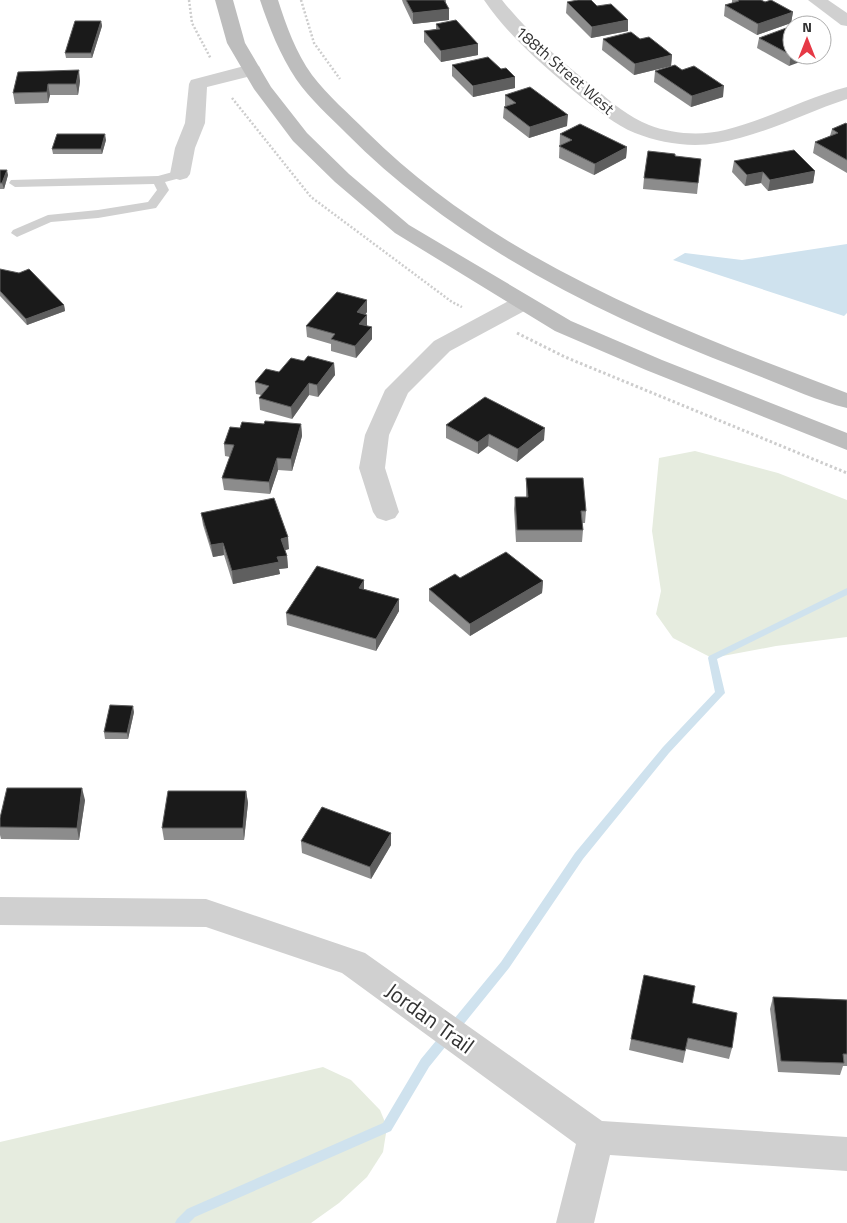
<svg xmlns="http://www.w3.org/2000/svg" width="847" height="1223" viewBox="0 0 847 1223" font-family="'Titillium Web',sans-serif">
  <rect width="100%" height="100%" fill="#fff"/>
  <g fill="#e6ecdf">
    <path d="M 695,451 L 778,473 L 847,500 L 847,637 L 776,646 L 712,658 L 673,638 L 656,614 L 661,591 L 652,531 L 659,458 Z"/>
    <path d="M 323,1067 L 351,1080 L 380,1110 L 387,1127 L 383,1152 L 367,1177 L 339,1203 L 311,1223 L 0,1223 L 0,1142 Z"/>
  </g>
  <path fill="#cfe2ee" d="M 847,244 L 847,313 L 844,316 L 673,260 L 685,253 L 742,260 Z"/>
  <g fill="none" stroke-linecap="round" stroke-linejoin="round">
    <path fill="#cfe2ee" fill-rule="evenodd" d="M 847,588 L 847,595 L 717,659 L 725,693 L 723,695 L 669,753 L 583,859 L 509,968 L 429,1067 L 391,1131 L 195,1217 L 189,1223 L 175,1223 L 177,1219 L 187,1209 L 383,1123 L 421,1059 L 501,962 L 575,853 L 663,747 L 715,692 L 708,658 L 709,656 Z"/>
    <g stroke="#cdcdcd" stroke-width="2.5" stroke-dasharray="2 2" stroke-linecap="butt">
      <path d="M 189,0 L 192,23 L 211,59"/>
      <path d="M 301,0 L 314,43 L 340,79"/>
      <path d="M 232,98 L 311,197 L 452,302 L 462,307"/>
    </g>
    <path stroke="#cdcdcd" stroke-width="3" stroke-dasharray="2.5 2.5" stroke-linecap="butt" d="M 517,333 L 565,357 L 847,473"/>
    <path fill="#d0d0d0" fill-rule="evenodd" d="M 180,170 L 186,174 L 184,177 L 165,182 L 169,190 L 156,208 L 98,218 L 51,222 L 17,237 L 11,233 L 13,230 L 48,215 L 98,210 L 148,202 L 157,190 L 154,184 L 15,187 L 9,183 L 11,180 L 158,176 Z"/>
    <g fill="#d0d0d0" fill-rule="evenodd">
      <path d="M 484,0 L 502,0 C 529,34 562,62 596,89 C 612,103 629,117 649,125 C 672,134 701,136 725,130 C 767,120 805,98 847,87 L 847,99 C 804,113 762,136 717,143 C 691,148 660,143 635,133 C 615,125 598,110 581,97 C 546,68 510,38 484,0 Z"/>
      <path d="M 808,0 L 828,0 L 847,13 L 847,26 L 841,25 Z"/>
      <path d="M 252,64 L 259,66 L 261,70 L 259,74 L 207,87 L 205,123 L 195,148 L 190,174 L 187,178 L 180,180 L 173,178 L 170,174 L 175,148 L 185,123 L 189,84 L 191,80 Z"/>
      <path d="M 522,296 L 530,298 L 533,303 L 530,308 L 450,351 L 408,393 L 389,435 L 385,468 L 399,512 L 395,518 L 386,521 L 377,518 L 373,512 L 359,468 L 365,435 L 385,390 L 434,341 L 514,298 Z"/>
      <path d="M 0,897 L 206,899 L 365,953 L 602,1121 L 847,1137 L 847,1171 L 610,1155 L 594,1223 L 556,1223 L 576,1144 L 342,973 L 206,927 L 0,925 Z"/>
    </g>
    <g fill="#bdbdbd" fill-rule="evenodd">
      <path d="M 215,0 L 233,0 L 245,43 L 271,87 L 307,133 L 349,174 L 409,225 L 571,321 L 662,360 L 847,433 L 847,450 L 646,370 L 555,331 L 395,233 L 335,182 L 293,141 L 254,89 L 227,43 Z"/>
      <path d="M 260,0 L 278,0 C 286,25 296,53 312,75 C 328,96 349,114 367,132 C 499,263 676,328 847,393 L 847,408 C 811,399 776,382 741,369 C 598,314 456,244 347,134 C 330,117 310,99 296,79 C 280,55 269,27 260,0 Z"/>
    </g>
  </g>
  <g fill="#8c8c8c">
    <path d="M 402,0 L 446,0 L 446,5 L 449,9 L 449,20 L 413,24 L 403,3 Z"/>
    <path d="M 732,0 L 761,0 L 793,12 L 791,23 L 757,35 L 724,16 L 725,5 L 732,3 Z"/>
    <path d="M 567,2 L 597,6 L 628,31 L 591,38 L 566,13 Z"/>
    <path d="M 101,21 L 102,26 L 92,58 L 66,58 L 65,53 Z"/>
    <path d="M 436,24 L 478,44 L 478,55 L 441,62 L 424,42 L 424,31 L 436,29 Z"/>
    <path d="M 759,38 L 792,55 L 789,66 L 757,48 Z"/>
    <path d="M 603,39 L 640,39 L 672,55 L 671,66 L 634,75 L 602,50 Z"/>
    <path d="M 452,65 L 501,69 L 515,77 L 515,88 L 473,97 L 452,76 Z"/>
    <path d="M 682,70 L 723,97 L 691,107 L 654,82 L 655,71 Z"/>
    <path d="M 18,72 L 80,81 L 78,95 L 50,95 L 48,103 L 15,104 L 13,93 Z"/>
    <path d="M 505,95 L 567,126 L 529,138 L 503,118 L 504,107 L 506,106 L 505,106 Z"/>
    <path d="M 847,124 L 847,173 L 813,153 L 815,142 L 830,136 L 832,129 Z"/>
    <path d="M 560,134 L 627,147 L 626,158 L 594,175 L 559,158 Z"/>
    <path d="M 106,140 L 102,154 L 53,154 L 52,149 Z"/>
    <path d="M 701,159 L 697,194 L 643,189 L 644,178 Z"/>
    <path d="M 734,161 L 815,171 L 813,183 L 768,191 L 761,183 L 745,186 L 732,172 Z"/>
    <path d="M 0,170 L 8,175 L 4,189 L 0,189 Z"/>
    <path d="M 0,269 L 64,305 L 65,311 L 27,325 L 0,296 Z"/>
    <path d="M 367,300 L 367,312 L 366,314 L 367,326 L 372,327 L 372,339 L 356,358 L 331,351 L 331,344 L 307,337 L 306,326 Z"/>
    <path d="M 304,361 L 334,363 L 335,375 L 318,397 L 309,395 L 292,419 L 260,410 L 259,398 L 261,395 L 256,394 L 255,382 Z"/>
    <path d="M 264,424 L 301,424 L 302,436 L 292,471 L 278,470 L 270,494 L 224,490 L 222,478 L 230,457 L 225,456 L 224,444 L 240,428 Z"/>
    <path d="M 446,425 L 544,440 L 517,462 L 488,446 L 478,454 L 446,438 Z"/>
    <path d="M 526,478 L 586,511 L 585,523 L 582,523 L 583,530 L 582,542 L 516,542 L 514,509 L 515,497 L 526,497 Z"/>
    <path d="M 201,513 L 289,549 L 285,550 L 287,556 L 288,568 L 279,569 L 280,574 L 233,584 L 224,555 L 213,557 L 203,525 Z"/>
    <path d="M 460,578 L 543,581 L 542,593 L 470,636 L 429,601 L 429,589 Z"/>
    <path d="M 364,580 L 364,589 L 399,599 L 399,611 L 376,651 L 287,625 L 286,613 Z"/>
    <path d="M 134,712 L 128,739 L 105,739 L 104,732 Z"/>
    <path d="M 246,791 L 248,803 L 244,840 L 164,840 L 162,828 Z"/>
    <path d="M 85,800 L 79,840 L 1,839 L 0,835 L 0,818 Z"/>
    <path d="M 391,833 L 391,845 L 371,879 L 302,853 L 301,841 Z"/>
    <path d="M 773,997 L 847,1000 L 847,1066 L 843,1066 L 840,1075 L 778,1072 L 770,1009 Z"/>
    <path d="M 692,1003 L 732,1048 L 729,1059 L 686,1049 L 683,1063 L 629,1050 L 631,1039 Z"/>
  </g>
  <g fill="#5f5f5f">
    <path d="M 449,9 L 449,20 L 413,24 L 413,13 Z"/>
    <path d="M 793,12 L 791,23 L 757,35 L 758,24 Z"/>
    <path d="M 628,20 L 628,31 L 591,38 L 592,27 Z"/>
    <path d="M 101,21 L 102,26 L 92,58 L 91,53 Z"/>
    <path d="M 826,42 L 824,53 L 822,54 L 822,44 Z"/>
    <path d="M 478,44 L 478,55 L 441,62 L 441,51 Z"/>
    <path d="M 672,55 L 671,66 L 634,75 L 635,64 Z"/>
    <path d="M 791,55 L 819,55 L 789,66 Z"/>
    <path d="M 79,70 L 80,81 L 78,95 L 76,84 Z"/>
    <path d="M 515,77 L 515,88 L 473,97 L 473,86 Z"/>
    <path d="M 48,84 L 50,95 L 48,103 L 47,92 Z"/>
    <path d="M 724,86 L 723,97 L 691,107 L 692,96 Z"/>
    <path d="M 568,115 L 567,126 L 529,138 L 530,127 Z"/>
    <path d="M 105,134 L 106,140 L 102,154 L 101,149 Z"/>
    <path d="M 627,147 L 626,158 L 594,175 L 595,164 Z"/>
    <path d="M 7,170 L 8,175 L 4,189 L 2,183 Z"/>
    <path d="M 815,171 L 813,183 L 768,191 L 770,180 Z"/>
    <path d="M 763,172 L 761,183 L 745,186 L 747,175 Z"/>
    <path d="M 367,300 L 367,312 L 357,323 L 357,312 Z"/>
    <path d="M 64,305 L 65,311 L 27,325 L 26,319 Z"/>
    <path d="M 367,315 L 367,326 L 359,324 Z"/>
    <path d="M 372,327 L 372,339 L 356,358 L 355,346 Z"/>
    <path d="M 334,363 L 335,375 L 318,397 L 317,385 Z"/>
    <path d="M 309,383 L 309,395 L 292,419 L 291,407 Z"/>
    <path d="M 301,424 L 302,436 L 292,471 L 291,459 Z"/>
    <path d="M 545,428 L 544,440 L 517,462 L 518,449 Z"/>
    <path d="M 489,434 L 488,446 L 478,454 L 478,442 Z"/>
    <path d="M 277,458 L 278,470 L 270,494 L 269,482 Z"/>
    <path d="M 288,537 L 289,549 L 282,551 L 281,539 Z"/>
    <path d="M 223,543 L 224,555 L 213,557 L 211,545 Z"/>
    <path d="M 287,556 L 288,568 L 279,569 L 280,574 L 233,584 L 232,571 L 277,557 Z"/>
    <path d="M 364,580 L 364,592 L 359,588 Z"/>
    <path d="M 543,581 L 542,593 L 470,636 L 470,624 Z"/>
    <path d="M 399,599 L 399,611 L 376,651 L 376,639 Z"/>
    <path d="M 133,706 L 134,712 L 128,739 L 127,733 Z"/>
    <path d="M 82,788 L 85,800 L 79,840 L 77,828 Z"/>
    <path d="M 246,791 L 248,803 L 244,840 L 243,828 Z"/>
    <path d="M 391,833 L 391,845 L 371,879 L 370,867 Z"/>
  </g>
  <g fill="#1a1a1a" stroke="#5f5f5f">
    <path d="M 406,0 L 444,0 L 449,9 L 413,13 Z"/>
    <path d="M 578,0 L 591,0 L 597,6 L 611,4 L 628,20 L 592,27 L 567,2 Z"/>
    <path d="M 738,0 L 761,0 L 765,2 L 771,0 L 793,12 L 758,24 L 725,5 L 739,1 Z"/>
    <path d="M 456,20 L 478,44 L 441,51 L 424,31 L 440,29 L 436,24 Z"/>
    <path d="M 75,21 L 101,21 L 91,53 L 65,53 Z"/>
    <path d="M 789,27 L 792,29 L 792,55 L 791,55 L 759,38 Z"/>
    <path d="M 631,32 L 640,39 L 649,37 L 672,55 L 635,64 L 603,39 Z"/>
    <path d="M 822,40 L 826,42 L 822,44 Z"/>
    <path d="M 488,57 L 501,69 L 506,68 L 515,77 L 473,86 L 452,65 Z"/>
    <path d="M 675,65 L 682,70 L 694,66 L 724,86 L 692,96 L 655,71 Z"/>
    <path d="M 79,70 L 76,84 L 48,84 L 47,92 L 13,93 L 18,72 Z"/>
    <path d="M 530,87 L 568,115 L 530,127 L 504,107 L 516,103 L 505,95 Z"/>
    <path d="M 846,123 L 847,124 L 847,160 L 815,142 L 838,133 L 832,129 Z"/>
    <path d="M 580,124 L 627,147 L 595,164 L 559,146 L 572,140 L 560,134 Z"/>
    <path d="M 57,134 L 105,134 L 101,149 L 52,149 Z"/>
    <path d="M 794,150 L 815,171 L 770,180 L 763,172 L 747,175 L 734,161 Z"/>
    <path d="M 648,151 L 675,154 L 675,156 L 701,159 L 698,183 L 644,178 Z"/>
    <path d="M 0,170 L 7,170 L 2,183 L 0,183 Z"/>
    <path d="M 0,269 L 19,273 L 29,269 L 64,305 L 26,319 L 0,291 Z"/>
    <path d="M 337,292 L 367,300 L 357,312 L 367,315 L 359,324 L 372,327 L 355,346 L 331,339 L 335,334 L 306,326 Z"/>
    <path d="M 308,356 L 334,363 L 317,385 L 309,383 L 291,407 L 259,398 L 269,386 L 255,382 L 266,369 L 279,372 L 291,358 L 304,361 Z"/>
    <path d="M 485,397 L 545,428 L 518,449 L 489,434 L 478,442 L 446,425 Z"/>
    <path d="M 265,421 L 301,424 L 291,459 L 277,458 L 269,482 L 222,478 L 234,445 L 224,444 L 230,427 L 240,428 L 242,422 L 264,424 Z"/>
    <path d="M 526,478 L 583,478 L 586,511 L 581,511 L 583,530 L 517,530 L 515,497 L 528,497 Z"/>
    <path d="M 274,498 L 288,537 L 281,539 L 287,556 L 277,557 L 279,562 L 232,571 L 223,543 L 211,545 L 201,513 Z"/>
    <path d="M 506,552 L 543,581 L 470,624 L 429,589 L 455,574 L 460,578 Z"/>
    <path d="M 317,566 L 364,580 L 359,588 L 399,599 L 376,639 L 286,613 Z"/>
    <path d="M 110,705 L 133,706 L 127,733 L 104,732 Z"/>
    <path d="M 7,788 L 82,788 L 77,828 L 0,827 L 0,818 Z"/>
    <path d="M 168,791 L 246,791 L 243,828 L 162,828 Z"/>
    <path d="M 322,807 L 391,833 L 370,867 L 301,841 Z"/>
    <path d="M 644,975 L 695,986 L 692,1003 L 737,1013 L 732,1048 L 688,1038 L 685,1051 L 631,1039 Z"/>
    <path d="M 773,997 L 847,1000 L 847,1054 L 843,1054 L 844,1063 L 781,1061 Z"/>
  </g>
  <g text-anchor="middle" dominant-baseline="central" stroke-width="5" stroke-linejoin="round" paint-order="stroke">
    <g font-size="16" fill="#333" stroke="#fff">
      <text transform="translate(565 70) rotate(41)">188th Street West</text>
    </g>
    <g font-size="22" fill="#333" stroke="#fff">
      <text transform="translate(430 1018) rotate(36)">Jordan Trail</text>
    </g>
  </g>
  <g transform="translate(807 40)"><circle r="24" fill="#ffffff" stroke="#adadad"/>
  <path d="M0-4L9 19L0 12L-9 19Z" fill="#e63946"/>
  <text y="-8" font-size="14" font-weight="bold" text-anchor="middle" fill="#333333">N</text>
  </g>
</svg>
